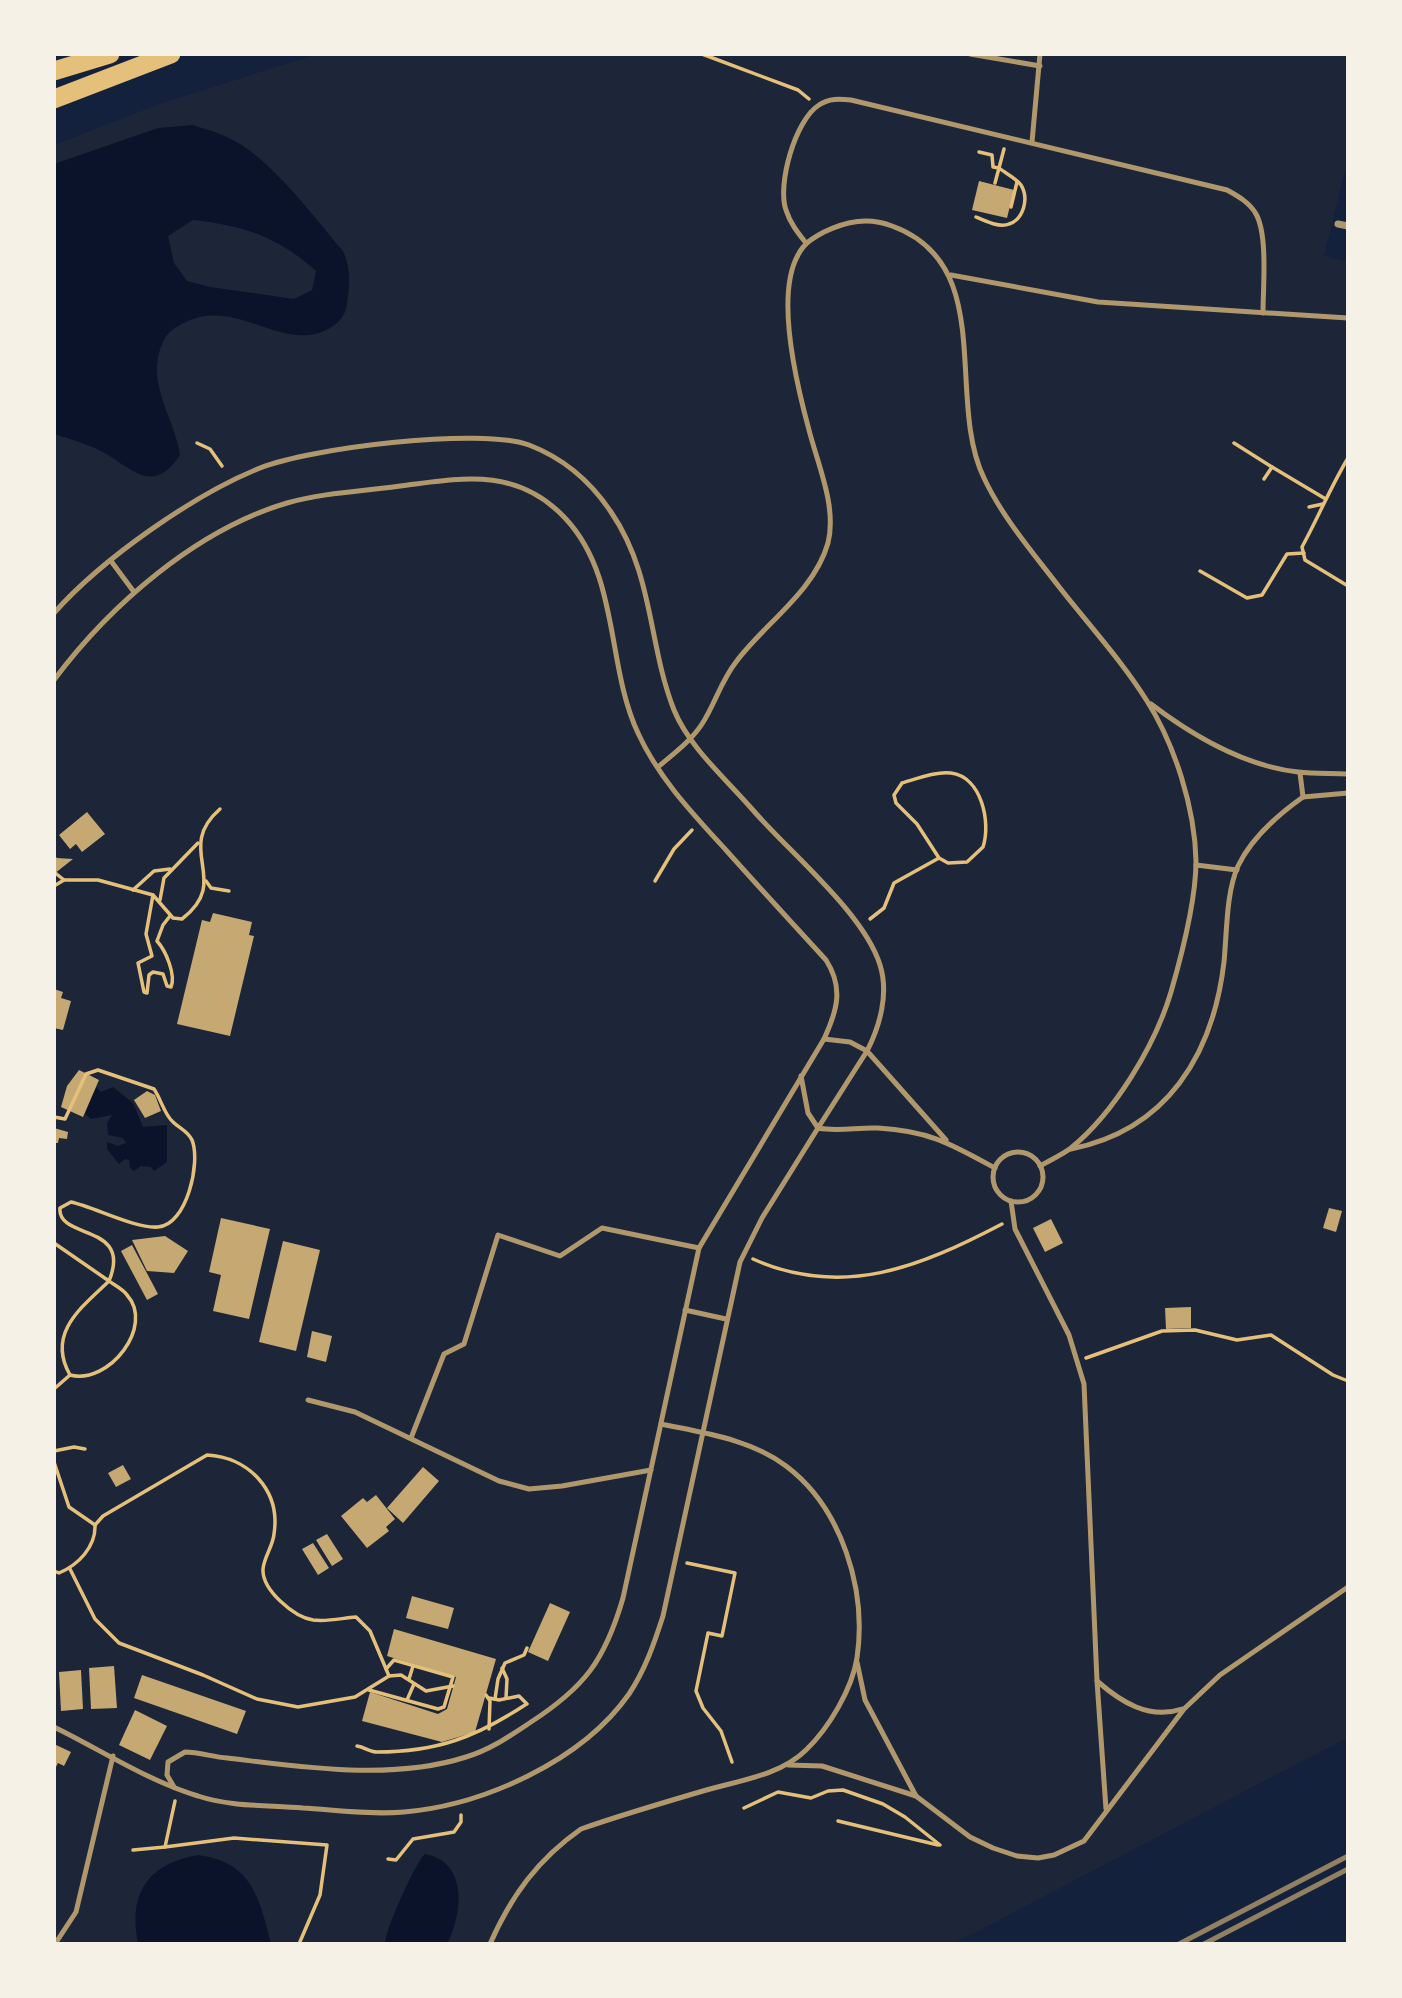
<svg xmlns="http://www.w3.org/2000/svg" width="1402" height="1998" viewBox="0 0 1402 1998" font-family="'Exo 2',sans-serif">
  <rect width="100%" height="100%" fill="#14213d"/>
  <path fill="#1d2539" d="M 317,54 L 1348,54 L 1348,158 L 1324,256 L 1348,262 L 1348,1737 L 953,1944 L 54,1944 L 54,145 L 160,104 Z"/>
  <g fill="#0b132b" fill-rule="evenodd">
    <path d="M 193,125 C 205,129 217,132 229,138 C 270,157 313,216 343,251 C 351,269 350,283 347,303 C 346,315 340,322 330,328 C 283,355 238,297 186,322 C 177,326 167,332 163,342 C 144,382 175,418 180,455 C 151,499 129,464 97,449 C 83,443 68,438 54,434 L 54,164 L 158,128 ZM 193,220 C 244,226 277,236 316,271 L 312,290 L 294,299 L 210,287 L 187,281 L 174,263 L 168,236 Z"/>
    <path d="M 96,1087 L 101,1092 L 113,1087 L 133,1103 L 143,1127 L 167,1125 L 167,1162 L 154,1171 L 151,1167 L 141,1166 L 134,1171 L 130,1168 L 129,1160 L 125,1159 L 119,1164 L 107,1149 L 107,1142 L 118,1146 L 126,1143 L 123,1138 L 108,1135 L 107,1123 L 112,1115 L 91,1119 L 85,1114 Z"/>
    <path d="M 425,1854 C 469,1862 462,1915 447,1944 L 385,1944 C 384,1932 416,1861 425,1854 Z"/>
    <path d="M 198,1855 C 252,1862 259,1897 271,1944 L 138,1944 C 128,1894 147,1864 198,1855 Z"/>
  </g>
  <g fill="#c6a872">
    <path d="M 979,181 L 1014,190 L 1007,218 L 972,210 Z"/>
    <path d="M 87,812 L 105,834 L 82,852 L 76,844 L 70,849 L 59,835 Z"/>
    <path d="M 54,855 L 57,858 L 73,859 L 54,874 Z"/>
    <path d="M 213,913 L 252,922 L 249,935 L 254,936 L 230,1036 L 177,1024 L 202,920 L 210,922 Z"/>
    <path d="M 54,989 L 63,992 L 61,998 L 71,1001 L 63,1030 L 54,1028 Z"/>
    <path d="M 79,1070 L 99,1080 L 83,1117 L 61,1107 L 67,1086 Z"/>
    <path d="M 147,1091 L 155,1095 L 161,1111 L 145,1118 L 134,1100 Z"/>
    <path d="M 54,1128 L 68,1132 L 67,1139 L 59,1138 L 58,1143 L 54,1143 Z"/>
    <path d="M 1329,1208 L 1342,1211 L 1336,1232 L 1323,1228 Z"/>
    <path d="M 221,1218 L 270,1229 L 249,1319 L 213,1311 L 221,1275 L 209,1272 Z"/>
    <path d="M 1051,1219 L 1063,1243 L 1045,1252 L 1033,1228 Z"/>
    <path d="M 165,1236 L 188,1251 L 174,1273 L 147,1271 L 132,1240 Z"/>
    <path d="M 283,1241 L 320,1250 L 296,1351 L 259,1342 Z"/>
    <path d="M 132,1245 L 158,1294 L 147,1300 L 121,1251 Z"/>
    <path d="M 1191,1307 L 1191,1328 L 1166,1329 L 1165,1308 Z"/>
    <path d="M 312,1331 L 332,1336 L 326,1362 L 307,1357 Z"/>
    <path d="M 123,1465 L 131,1479 L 116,1487 L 108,1473 Z"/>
    <path d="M 423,1467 L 439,1481 L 403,1523 L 387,1508 Z"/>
    <path d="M 376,1495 L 395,1519 L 386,1527 L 389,1531 L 367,1548 L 341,1516 L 363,1498 L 367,1502 Z"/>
    <path d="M 327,1534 L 343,1559 L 332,1566 L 316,1540 Z"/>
    <path d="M 313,1543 L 329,1568 L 318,1575 L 302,1549 Z"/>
    <path d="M 412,1596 L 454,1608 L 448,1629 L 406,1618 Z"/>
    <path d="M 550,1603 L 570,1612 L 548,1661 L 528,1652 Z"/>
    <path d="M 394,1629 L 496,1659 L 475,1732 L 442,1742 L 362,1721 L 370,1692 L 438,1714 L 447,1709 L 456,1677 L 387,1656 Z"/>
    <path d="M 114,1666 L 117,1708 L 91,1709 L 89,1668 Z"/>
    <path d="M 81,1670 L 83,1709 L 61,1711 L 59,1672 Z"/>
    <path d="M 142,1675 L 246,1711 L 237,1734 L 134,1698 Z"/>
    <path d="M 135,1710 L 167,1726 L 150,1760 L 119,1745 Z"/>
    <path d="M 54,1744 L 71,1752 L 64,1766 L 58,1763 L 54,1771 Z"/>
  </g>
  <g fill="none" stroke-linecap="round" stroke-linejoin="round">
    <g stroke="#e5c07b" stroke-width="3.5">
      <path d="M 702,54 L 798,90 L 809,99"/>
      <path d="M 979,152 L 992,155 L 993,167 L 999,168 L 995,183"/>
      <path d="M 1011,207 L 1017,182"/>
      <path d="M 976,217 C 985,221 1000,228 1009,224 C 1024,219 1029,198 1021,185 C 1016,178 1005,173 999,168 L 1004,149"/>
      <path d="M 197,443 L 210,449 L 222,466"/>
      <path d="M 1234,443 L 1272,467"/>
      <path d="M 1348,458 C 1330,488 1319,516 1302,547 L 1305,560 L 1348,586"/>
      <path d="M 1264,479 L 1272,467 L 1324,498"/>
      <path d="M 1309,507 L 1323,504"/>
      <path d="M 1200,571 L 1247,598 L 1262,595 L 1287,554 L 1304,553"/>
      <path d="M 54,872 L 64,880 L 98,880 L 153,895 L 146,934 L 152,956 L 138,963 L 144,992 L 147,993 L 149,975 L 153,972 L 163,974 L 167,986 L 171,987 C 176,975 166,951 157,941 L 163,925 L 170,916"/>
      <path d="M 206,881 L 211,888 L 229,891"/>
      <path d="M 655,881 L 674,849 L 692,830"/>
      <path d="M 54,886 L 64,880"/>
      <path d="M 133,890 L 154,871 L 170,869"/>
      <path d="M 153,895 L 173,918 L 182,919 C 233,880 173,850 220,809"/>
      <path d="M 160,900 L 164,878 L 198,843"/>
      <path d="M 870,919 L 884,908 L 894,883 L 939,858 L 948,863 L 967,862 L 983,847 C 991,823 982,777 951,773 C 937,771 916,779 902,783 L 894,795 L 896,803 L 917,824 L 939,858"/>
      <path d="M 54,1117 L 65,1119 L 86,1074 L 98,1070 L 154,1089 C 161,1099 164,1114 173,1122 C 179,1128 188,1131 192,1140 C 201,1162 187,1225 158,1227 C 136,1229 94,1207 71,1202 L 60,1208 C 57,1240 133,1223 109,1281 L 54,1243"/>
      <path d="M 753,1259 C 843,1299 920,1267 1002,1224"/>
      <path d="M 109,1281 C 114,1285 123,1289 127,1295 C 155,1326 109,1385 70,1375 C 46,1333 82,1307 109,1281 Z"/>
      <path d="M 1086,1358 L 1162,1331 L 1195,1330 L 1237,1340 L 1271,1335 L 1333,1375 L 1348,1381"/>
      <path d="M 54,1389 L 70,1375"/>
      <path d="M 54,1451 L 74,1447 L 85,1449"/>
      <path d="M 54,1462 L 69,1507 L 95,1525 L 103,1516 L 207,1455 C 248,1457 281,1490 274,1534 C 273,1546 264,1557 263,1569 C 262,1590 294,1617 313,1620 C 328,1622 342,1618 356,1617 L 370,1631 L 389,1676"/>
      <path d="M 687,1563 L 735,1573 L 722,1636 L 708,1633 L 696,1691 L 703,1708 L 721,1731 L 732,1762"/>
      <path d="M 70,1569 L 95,1619 L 119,1643 L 203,1675 L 257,1699 L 298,1707 L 355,1697 L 389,1676 L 401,1675 L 426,1691 L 453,1686"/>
      <path d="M 54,1571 L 59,1573 C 78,1565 96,1547 95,1525"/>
      <path d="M 502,1668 L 507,1679 L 506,1698"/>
      <path d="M 409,1679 L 413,1666"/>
      <path d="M 369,1690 L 438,1709 L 444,1707 L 453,1677 L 394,1660 L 386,1669"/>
      <path d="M 486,1695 L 490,1701 L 489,1729"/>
      <path d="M 489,1698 L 499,1700 L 519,1696 L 527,1704"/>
      <path d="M 495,1699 L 498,1679 L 505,1663 L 524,1655 L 527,1648"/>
      <path d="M 407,1700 L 414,1684"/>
      <path d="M 357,1746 C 365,1747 369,1752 377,1752 C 437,1752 476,1737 525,1705"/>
      <path d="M 175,1801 L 165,1847 L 234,1838 L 327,1845 L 320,1895 L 299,1944"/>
      <path d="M 744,1808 L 778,1792 L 811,1798 L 828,1791 L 843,1790 L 883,1804 L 905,1817 L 940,1845"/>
      <path d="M 838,1821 L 938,1845"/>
      <path d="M 133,1850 L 165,1847"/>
      <path d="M 388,1859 L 396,1860 L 413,1839 L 454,1832 L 461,1822 L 461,1815"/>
    </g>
    <g stroke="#b1986c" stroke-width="5">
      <path d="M 970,54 L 1040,66"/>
      <path d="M 1032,142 L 1040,54"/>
      <path d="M 806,243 C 798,233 790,223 786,210 C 777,185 795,120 819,105 C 829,98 840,99 851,100 L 1227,190 C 1238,196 1250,203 1256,214 C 1268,235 1263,288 1263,313"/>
      <path d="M 951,275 L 1098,302 L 1348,318"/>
      <path d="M 111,561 L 134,592"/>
      <path d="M 54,613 C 102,559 193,495 260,468 C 310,448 480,427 529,445 C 563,458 591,482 611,512 C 654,575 648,644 674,710 C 689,747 726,779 752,809 C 789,852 864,913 880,965 C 889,993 880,1026 867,1051 L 946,1140"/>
      <path d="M 54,680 C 110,605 196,530 287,503 C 325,492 369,491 408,485 C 467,477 519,469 565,518 C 620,576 606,665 638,733 C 658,777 692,813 725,849 C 758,886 792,923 826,960 C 844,988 837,1011 824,1039 L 699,1248 L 623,1598 C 605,1660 585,1687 531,1722 C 510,1736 490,1750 466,1757 C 391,1781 304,1767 227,1758 C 213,1757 199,1752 185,1752 L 168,1762 L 167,1775 L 174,1787"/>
      <path d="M 1151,704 C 1193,736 1245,766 1298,772 C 1315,774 1332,773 1348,774"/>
      <path d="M 658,767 C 673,754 691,741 702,724 C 715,704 721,681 736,662 C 765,623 814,592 828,543 C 837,507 818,465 809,430 C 797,386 775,296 798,255 C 804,243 813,238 824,232 C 847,221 868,217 892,226 C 998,264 945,398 984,478 C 1002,517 1034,554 1060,588 C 1089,625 1122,661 1147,701 C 1175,745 1195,809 1196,861 C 1196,901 1182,954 1171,992 C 1155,1046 1114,1113 1071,1148 C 1062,1155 1050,1160 1040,1166"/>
      <path d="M 1303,797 L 1348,793"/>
      <path d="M 1196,865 L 1237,870"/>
      <path d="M 801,1076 L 808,1113 L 818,1128 L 867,1051 L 850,1042 L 824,1039"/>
      <path d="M 1071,1149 C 1167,1130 1213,1055 1224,962 C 1227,932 1226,893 1238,866 C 1251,839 1279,814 1303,797 L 1300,773"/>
      <circle cx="1018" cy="1177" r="25"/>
      <path d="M 1011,1201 L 1015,1229 L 1069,1335 L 1084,1384 L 1097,1681 L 1106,1809"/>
      <path d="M 685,1310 L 726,1319"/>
      <path d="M 308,1400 L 355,1412 L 499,1481 L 529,1489 L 562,1486 L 651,1470"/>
      <path d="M 411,1438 L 444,1354 L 464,1344 L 498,1235 L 560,1256 L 602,1228 L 699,1248"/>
      <path d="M 857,1662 L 865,1700 L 916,1796"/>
      <path d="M 1097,1681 C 1121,1702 1149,1720 1182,1709"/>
      <path d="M 54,1727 C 101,1750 148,1781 198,1796 C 231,1807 269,1805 303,1808 C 336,1810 371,1815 404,1812 C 484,1805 582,1761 629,1694 C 645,1670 654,1644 663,1616 L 740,1262 L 762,1218 L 818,1128 C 838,1132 858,1127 878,1128 C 930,1131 951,1144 995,1168"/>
      <path d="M 788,1765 L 822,1766 L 916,1796 L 970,1837 L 993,1848 L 1017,1856 L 1038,1858 L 1054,1855 L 1084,1841 L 1184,1709 L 1220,1675 L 1348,1587"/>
      <path d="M 55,1944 L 76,1912 L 113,1756"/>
      <path d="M 490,1944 C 511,1896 538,1859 581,1829 C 621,1815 662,1803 703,1791 C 736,1781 780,1776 806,1750 C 829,1728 852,1689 857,1658 C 867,1590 842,1508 786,1466 C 750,1439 704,1433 661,1424"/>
    </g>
    <path stroke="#b1986c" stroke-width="7" d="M 1338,224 L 1348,226"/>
    <g stroke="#e5c07b" stroke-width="19">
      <path d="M 54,71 L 110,54"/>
      <path d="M 54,99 L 171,54"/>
    </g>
    <g stroke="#918062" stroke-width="5">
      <path d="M 1179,1944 L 1348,1856"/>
      <path d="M 1204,1944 L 1348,1869"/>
    </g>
  </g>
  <rect width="1402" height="1998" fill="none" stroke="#f6f1e7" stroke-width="112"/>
</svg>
